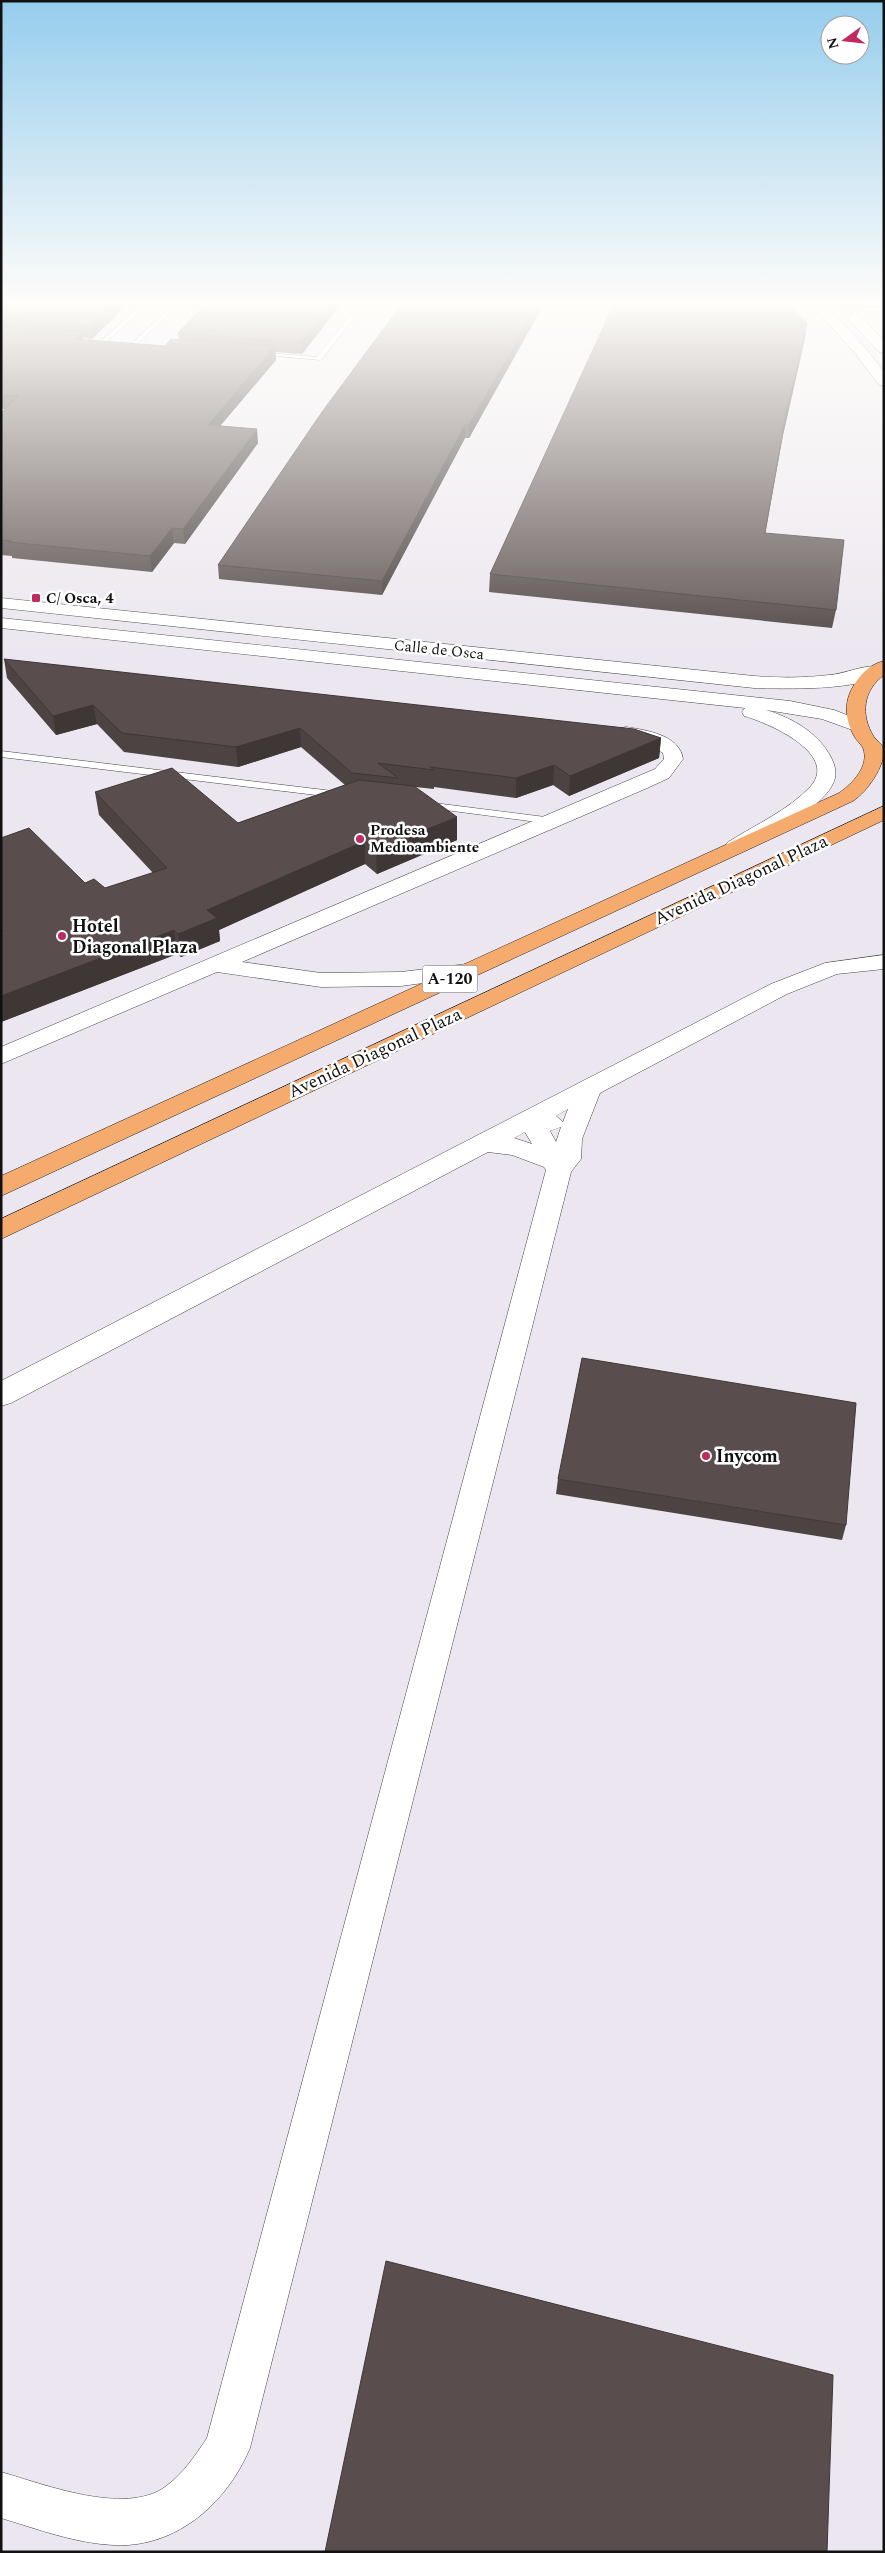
<svg xmlns="http://www.w3.org/2000/svg" width="885" height="2553" viewBox="0 0 885 2553" font-family="Spectral,serif">
  <rect width="100%" height="100%" fill="#fffaf5"/>
  <rect fill="#ebe6ef" x="1" y="304" width="883" height="2248"/>
  <g fill="none" stroke-linecap="round" stroke-linejoin="round">
    <g stroke="#444" stroke-width="1">
      <g id="lane">
        <path d="M 142,304 L 148,304 L 104,344 L 100,344 L 100,342 Z"/>
        <path d="M 174,304 L 180,304 L 135,346 L 131,346 L 131,344 Z"/>
        <path d="M 359,304 L 365,304 L 321,360 L 253,354 L 256,352 L 317,357 Z"/>
        <path d="M 884,307 L 884,311 L 847,312 L 844,310 Z"/>
        <path d="M 1,751 L 341,792 L 346,795 L 341,798 L 1,757 Z"/>
        <path d="M 426,802 L 553,818 L 558,821 L 553,824 L 422,807 L 422,803 Z"/>
      </g>
    </g>
    <g stroke="#444" stroke-width="1">
      <g id="street">
        <path d="M 811,304 L 824,304 L 864,346 L 884,372 L 884,386 L 879,385 L 854,352 Z"/>
        <path d="M 854,313 L 859,314 L 884,341 L 884,353 L 879,352 L 849,320 L 848,317 Z"/>
        <path d="M 1,598 L 754,676 C 779,678 804,678 829,675 C 845,674 867,663 882,667 L 884,673 C 862,691 783,689 754,688 L 1,608 Z"/>
        <path d="M 1,618 L 790,701 L 834,710 L 865,722 L 868,726 L 865,730 L 858,732 L 822,719 L 766,710 C 789,717 812,729 826,749 C 832,758 837,767 835,778 C 829,806 766,836 742,850 L 735,852 L 728,850 L 725,846 L 728,842 C 755,825 789,810 811,786 C 839,753 766,722 744,716 L 742,712 L 745,708 L 1,628 Z"/>
        <path d="M 626,727 C 646,730 680,735 683,759 L 669,778 L 645,789 L 242,962 L 321,973 L 401,972 L 467,964 L 475,966 L 478,971 L 475,976 L 401,986 L 321,987 L 217,972 L 1,1064 L 1,1047 L 655,769 L 664,759 L 663,753 L 644,742 L 619,737 L 616,733 L 619,729 Z"/>
        <path d="M 884,955 L 884,969 L 837,974 L 787,994 L 600,1093 L 582,1139 L 581,1159 L 571,1172 L 250,2448 C 229,2498 185,2541 128,2545 C 85,2547 41,2530 1,2518 L 1,2472 C 43,2484 125,2516 165,2487 C 183,2474 195,2456 207,2438 L 546,1170 L 544,1167 L 512,1155 L 488,1152 L 11,1403 L 1,1406 L 1,1381 L 771,984 L 825,963 ZM 568,1109 L 563,1122 L 556,1116 ZM 561,1127 L 556,1142 L 550,1131 ZM 525,1132 L 532,1144 L 514,1138 Z"/>
      </g>
    </g>
    <g stroke="#222" stroke-width="1">
      <g id="primary">
        <path d="M 884,661 L 884,675 C 863,690 860,715 874,737 C 876,740 882,744 884,749 C 885,766 867,792 853,801 L 1,1196 L 1,1176 L 839,793 C 852,784 870,766 863,748 C 861,744 856,740 854,736 C 843,716 844,696 859,678 C 865,670 874,663 884,661 Z"/>
        <path d="M 884,806 L 884,820 L 1,1239 L 1,1219 Z"/>
      </g>
    </g>
    <use href="#lane" fill="#fff" fill-rule="evenodd"/>
    <use href="#street" fill="#fff" fill-rule="evenodd"/>
    <use href="#primary" fill="#f5aa6e" fill-rule="evenodd"/>
  </g>
  <g fill="#4d4342">
    <path d="M 1,304 L 128,304 L 92,339 L 83,338 L 84,340 L 165,346 L 179,339 L 178,333 L 206,304 L 341,304 L 302,354 L 275,352 L 276,360 L 220,426 L 258,443 L 185,544 L 174,543 L 152,572 L 12,558 L 12,556 L 1,555 L 1,413 L 5,409 L 1,409 Z"/>
    <path d="M 402,304 L 544,304 L 469,438 L 465,438 L 382,595 L 219,579 L 218,565 Z"/>
    <path d="M 870,304 L 884,304 L 884,306 L 873,306 Z"/>
    <path d="M 807,323 L 805,338 L 783,435 L 765,533 L 836,610 L 832,628 L 489,592 L 490,574 Z"/>
    <path d="M 4,659 L 661,738 L 659,758 L 569,796 L 553,785 L 516,798 L 434,787 L 434,789 L 415,787 L 457,840 L 377,874 L 365,864 L 219,930 L 220,941 L 181,957 L 177,954 L 1,1022 L 1,838 L 85,883 L 105,888 L 153,873 L 99,815 L 95,792 L 238,823 L 345,785 L 301,747 L 238,767 L 124,752 L 97,724 L 56,735 L 7,678 Z"/>
    <path d="M 558,1479 L 846,1525 L 842,1540 L 556,1494 Z"/>
  </g>
  <g fill="#3e3736">
    <path d="M 113,304 L 128,304 L 92,339 L 90,325 Z"/>
    <path d="M 331,304 L 341,304 L 302,354 L 301,342 Z"/>
    <path d="M 538,304 L 544,304 L 469,438 L 469,425 Z"/>
    <path d="M 807,323 L 805,338 L 783,435 L 762,551 L 785,418 Z"/>
    <path d="M 82,332 L 84,346 L 75,339 Z"/>
    <path d="M 275,346 L 276,360 L 209,439 L 208,425 Z"/>
    <path d="M 465,425 L 465,438 L 382,595 L 382,581 Z"/>
    <path d="M 257,429 L 258,443 L 185,544 L 183,529 Z"/>
    <path d="M 172,528 L 174,543 L 152,572 L 150,556 Z"/>
    <path d="M 93,705 L 97,724 L 56,735 L 53,716 Z"/>
    <path d="M 300,728 L 301,747 L 238,767 L 236,747 Z"/>
    <path d="M 661,738 L 659,758 L 569,796 L 570,776 Z"/>
    <path d="M 554,765 L 553,785 L 516,798 L 516,778 Z"/>
    <path d="M 457,817 L 457,840 L 377,874 L 376,850 Z"/>
    <path d="M 365,841 L 365,864 L 219,930 L 220,941 L 181,957 L 178,934 L 207,910 Z"/>
    <path d="M 174,930 L 177,954 L 1,1022 L 1,996 Z"/>
  </g>
  <g fill="#594e4d" stroke="#3e3736">
    <path d="M 1,304 L 113,304 L 90,325 L 1,319 Z"/>
    <path d="M 206,304 L 331,304 L 301,342 L 178,333 Z"/>
    <path d="M 402,304 L 538,304 L 469,425 L 465,425 L 382,581 L 218,565 L 322,412 Z"/>
    <path d="M 614,304 L 787,304 L 807,323 L 785,418 L 765,533 L 844,540 L 836,610 L 490,574 Z"/>
    <path d="M 1,327 L 82,332 L 75,339 L 165,346 L 171,339 L 275,346 L 208,425 L 257,429 L 183,529 L 172,528 L 150,556 L 9,542 L 11,541 L 1,540 L 1,413 L 18,396 L 1,395 Z"/>
    <path d="M 4,659 L 634,729 L 661,738 L 570,776 L 554,765 L 516,778 L 430,767 L 434,770 L 378,763 L 398,778 L 352,773 L 300,728 L 236,747 L 122,733 L 93,705 L 53,716 Z"/>
    <path d="M 172,768 L 238,823 L 359,780 L 414,786 L 457,817 L 376,850 L 365,841 L 207,910 L 217,918 L 178,934 L 174,930 L 1,996 L 1,932 L 3,931 L 1,929 L 1,838 L 29,828 L 85,883 L 94,879 L 105,888 L 167,868 L 95,792 Z"/>
    <path d="M 582,1358 L 856,1403 L 846,1525 L 558,1479 Z"/>
    <path d="M 386,2261 L 833,2375 L 827,2552 L 325,2552 Z"/>
  </g>
  <linearGradient id="sky" x2="0" y2="1"><stop stop-color="#95cded"/><stop offset="0.46" stop-color="#fffdfa"/><stop offset="1" stop-color="#fffdfa" stop-opacity="0"/></linearGradient>
  <rect width="885" height="661" fill="url(#sky)"/>
  <g fill="#bf2a60" stroke="#fff" stroke-width="2">
    <rect x="31" y="593" width="10" height="10" rx="2.5"/>
    <circle cx="360" cy="839" r="5"/>
    <circle cx="62" cy="936" r="5"/>
    <circle cx="706" cy="1456" r="5"/>
  </g>
  <g text-anchor="middle" dominant-baseline="central" stroke-width="5" stroke-linejoin="round" paint-order="stroke">
    <g font-size="15" font-weight="bold" fill="#111" stroke="#fff" text-anchor="start">
      <text x="46" y="598">C/ Osca, 4</text>
      <text x="370" y="830">Prodesa<tspan x="370" dy="17">Medioambiente</tspan></text>
    </g>
    <g font-size="15" fill="#111" stroke="#fff">
      <text transform="translate(439 650) rotate(6)">Calle de Osca</text>
    </g>
    <rect fill="#fff" stroke="#585858" stroke-width="1" x="422.5" y="965.5" width="55" height="27" rx="4"/>
    <g font-size="16" font-weight="bold" fill="#111">
      <text x="450" y="979">A-120</text>
    </g>
    <g font-size="18" fill="#111" stroke="#fff">
      <text transform="translate(741 880) rotate(-25)">Avenida Diagonal Plaza</text>
      <text transform="translate(375 1053) rotate(-25)">Avenida Diagonal Plaza</text>
    </g>
    <g font-size="18" font-weight="bold" fill="#111" stroke="#fff" text-anchor="start">
      <text x="72" y="926">Hotel<tspan x="72" dy="21">Diagonal Plaza</tspan></text>
      <text x="716" y="1456">Inycom</text>
    </g>
  </g>
  <rect width="885" height="2553" fill="none" stroke="#111111" stroke-width="5"/>
  <g transform="translate(845 40) rotate(255)"><circle r="24" fill="#ffffff" stroke="#a0a0a0"/>
  <path d="M0-4L9 19L0 12L-9 19Z" fill="#bf2a60"/>
  <text y="-8" font-size="14" font-weight="bold" text-anchor="middle" fill="#111111">N</text>
  </g>
</svg>
